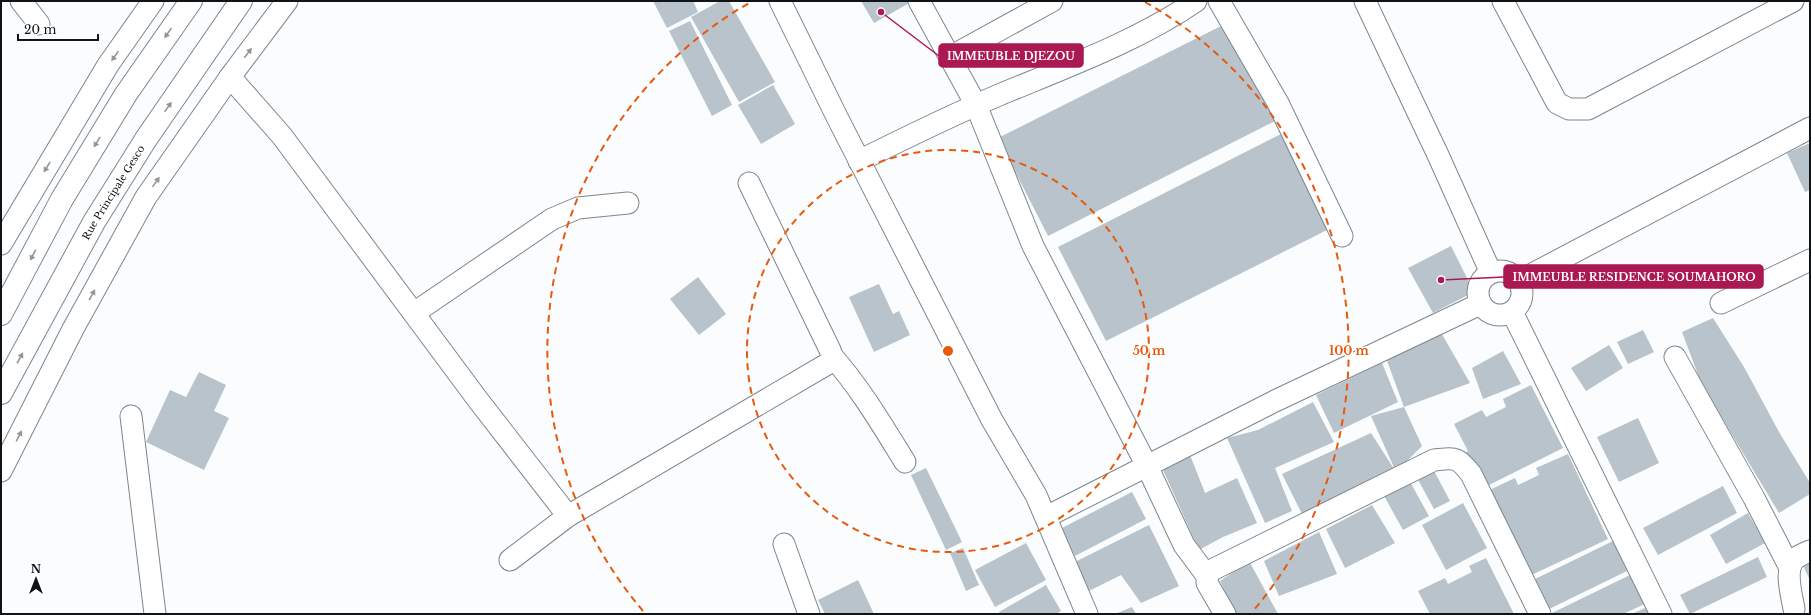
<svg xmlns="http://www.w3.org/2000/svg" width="1811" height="615" viewBox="0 0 1811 615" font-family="'Libre Baskerville',serif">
  <rect width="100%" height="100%" fill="#fafcfe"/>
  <g fill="#b8c3cc">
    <path d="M 653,1 L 693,1 L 698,12 L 667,28 Z"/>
    <path d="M 720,1 L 729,1 L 775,82 L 739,102 L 691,17 Z"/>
    <path d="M 861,1 L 913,1 L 874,23 Z"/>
    <path d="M 690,21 L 732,105 L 712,116 L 669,31 Z"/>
    <path d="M 1229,22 L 1279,119 L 1048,236 L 998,138 Z"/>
    <path d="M 773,85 L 795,124 L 761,144 L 738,105 Z"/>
    <path d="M 1285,132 L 1333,227 L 1106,341 L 1058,247 Z"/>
    <path d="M 1810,143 L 1810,190 L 1805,192 L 1787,153 Z"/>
    <path d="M 1451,246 L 1474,292 L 1433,313 L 1408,268 Z"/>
    <path d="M 698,277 L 726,314 L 699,335 L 670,299 Z"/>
    <path d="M 879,284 L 893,314 L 899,311 L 910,335 L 874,352 L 849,297 Z"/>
    <path d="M 1713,318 L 1744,367 L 1779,432 L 1810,483 L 1810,494 L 1779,513 L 1701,383 L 1682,332 Z"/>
    <path d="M 1439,329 L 1470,383 L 1404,407 L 1422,446 L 1396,472 L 1303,516 L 1282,474 L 1371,433 L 1396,472 L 1371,416 L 1404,407 L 1386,358 Z"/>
    <path d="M 1643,330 L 1654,352 L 1628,364 L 1617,342 Z"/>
    <path d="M 1609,345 L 1623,368 L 1586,391 L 1571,368 Z"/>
    <path d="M 1503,351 L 1521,384 L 1483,399 L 1472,368 Z"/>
    <path d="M 1382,363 L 1398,402 L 1334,433 L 1316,395 Z"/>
    <path d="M 199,372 L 226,385 L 214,411 L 229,418 L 204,470 L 146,442 L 170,390 L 186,397 Z"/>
    <path d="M 1531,385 L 1563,448 L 1481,489 L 1463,454 L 1468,451 L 1454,424 L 1482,410 L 1486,417 L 1506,407 L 1503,399 Z"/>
    <path d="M 1313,402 L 1334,442 L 1275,468 L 1292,511 L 1265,523 L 1227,438 L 1258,430 Z"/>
    <path d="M 1638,418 L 1659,463 L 1619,482 L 1597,437 Z"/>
    <path d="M 1568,454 L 1608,539 L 1523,579 L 1483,493 L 1515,478 L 1518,485 L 1539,475 L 1536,468 Z"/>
    <path d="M 1190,455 L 1205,493 L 1237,478 L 1257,523 L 1223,537 L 1199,550 L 1163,470 Z"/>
    <path d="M 1432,467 L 1450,501 L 1434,509 L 1416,476 Z"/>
    <path d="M 926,468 L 962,542 L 946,550 L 911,475 Z"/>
    <path d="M 1409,480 L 1429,516 L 1403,530 L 1383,494 Z"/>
    <path d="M 1723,486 L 1737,513 L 1658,555 L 1643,528 Z"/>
    <path d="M 1132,492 L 1146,519 L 1075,556 L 1060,529 Z"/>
    <path d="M 1463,503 L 1487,548 L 1446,570 L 1422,525 Z"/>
    <path d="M 1372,505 L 1395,543 L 1345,568 L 1326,529 Z"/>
    <path d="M 1748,513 L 1765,543 L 1726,564 L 1710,535 Z"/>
    <path d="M 1149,525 L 1179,586 L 1141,603 L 1121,575 L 1085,593 L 1071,564 Z"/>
    <path d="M 1319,532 L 1337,574 L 1279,596 L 1264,561 Z"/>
    <path d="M 1613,541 L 1627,571 L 1543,612 L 1529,582 Z"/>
    <path d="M 1026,543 L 1046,580 L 995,607 L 975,570 Z"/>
    <path d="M 963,548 L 979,585 L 966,591 L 950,553 Z"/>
    <path d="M 1758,557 L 1767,577 L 1690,614 L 1680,595 Z"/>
    <path d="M 1486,558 L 1514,614 L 1430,614 L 1418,591 L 1445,578 L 1448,584 L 1472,572 L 1469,566 Z"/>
    <path d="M 1810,560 L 1810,580 L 1802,564 Z"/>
    <path d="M 1249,561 L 1278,614 L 1236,614 L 1220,581 Z"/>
    <path d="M 1632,574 L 1647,603 L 1623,614 L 1550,614 Z"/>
    <path d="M 858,580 L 874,614 L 825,614 L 818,600 Z"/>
    <path d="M 1046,585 L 1061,611 L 1056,614 L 1000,614 L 999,612 Z"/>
    <path d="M 1132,607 L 1136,614 L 1115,614 Z"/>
    <path d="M 1647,607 L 1651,614 L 1632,614 Z"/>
  </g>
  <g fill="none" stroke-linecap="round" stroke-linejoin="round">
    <g stroke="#7b868e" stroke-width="23">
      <g id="minor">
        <path d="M 21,1 L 39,24"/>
        <path d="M 780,1 L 838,119 L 992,420 L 1036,495 L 1087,614"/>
        <path d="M 919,1 L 976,105 L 1033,246 L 1147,466 L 1184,545 L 1207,576"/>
        <path d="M 1219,1 L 1278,103 L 1342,236"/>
        <path d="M 1365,1 L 1438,155 L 1491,273"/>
        <path d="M 1503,1 L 1557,103 L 1569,109 L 1588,109 L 1793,1"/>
        <path d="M 950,57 L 1052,1"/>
        <path d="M 230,77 L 282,136 L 478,400 L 568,516"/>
        <path d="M 859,161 C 905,138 952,115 999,95 C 1064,68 1138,41 1196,1"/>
        <path d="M 1,244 L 108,65 L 153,1"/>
        <circle cx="1500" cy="293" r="22"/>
        <path d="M 1519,281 L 1810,128"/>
        <path d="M 1721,303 L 1810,260"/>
        <path d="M 1512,312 L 1661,614"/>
        <path d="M 414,313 L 552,219 L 578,208 L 628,203"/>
        <path d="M 832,356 C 861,389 882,425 905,462"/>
        <path d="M 1675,357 L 1754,498 L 1790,568"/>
        <path d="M 131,416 L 155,614"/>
        <path d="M 1,471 L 73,329 L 146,197 L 230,77 L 287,1"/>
        <path d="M 1046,517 L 1275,401 L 1480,304"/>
        <path d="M 784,544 L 809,614"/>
        <path d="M 510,560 L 568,516 L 829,363 L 832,356 L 830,350 L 749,183"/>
        <path d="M 1794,609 C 1792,596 1783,568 1796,558 C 1800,555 1805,553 1810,551"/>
        <path d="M 1225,614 L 1207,583 L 1208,573 L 1212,570 L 1434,460 C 1455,458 1457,456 1471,474 L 1540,614"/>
      </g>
    </g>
    <g stroke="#7b868e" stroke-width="24">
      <g id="primary">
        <path d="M 1,314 L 62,199 L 126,94 L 191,1"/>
        <path id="s1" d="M 1,393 L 94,222 L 146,139 L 241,1"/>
      </g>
    </g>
    <use href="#minor" stroke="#fff" stroke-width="21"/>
    <use href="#primary" stroke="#fff" stroke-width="22"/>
  </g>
  <defs><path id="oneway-solid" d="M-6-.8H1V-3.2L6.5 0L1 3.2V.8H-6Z"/></defs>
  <g fill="#939597">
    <use href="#oneway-solid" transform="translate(168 33) rotate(125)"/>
    <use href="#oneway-solid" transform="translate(248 53) rotate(-53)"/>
    <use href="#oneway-solid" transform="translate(115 56) rotate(125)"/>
    <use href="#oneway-solid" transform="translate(168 107) rotate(-55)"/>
    <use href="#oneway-solid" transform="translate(97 142) rotate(121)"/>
    <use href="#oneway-solid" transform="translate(47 167) rotate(121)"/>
    <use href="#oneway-solid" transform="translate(156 182) rotate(-55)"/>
    <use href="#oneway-solid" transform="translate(33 255) rotate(118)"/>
    <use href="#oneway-solid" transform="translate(92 295) rotate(-61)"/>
    <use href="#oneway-solid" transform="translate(20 358) rotate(-61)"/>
    <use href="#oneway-solid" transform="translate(19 436) rotate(-63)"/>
  </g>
  <g fill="none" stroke="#e8590c" stroke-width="2" stroke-dasharray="7 5">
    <circle cx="948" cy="351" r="201"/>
    <path d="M643 611A401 401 0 0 1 751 2M1145 2A401 401 0 0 1 1253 611"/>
  </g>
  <g text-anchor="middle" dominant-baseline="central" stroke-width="3" stroke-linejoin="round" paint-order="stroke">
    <g font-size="10" fill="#101417" stroke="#fff">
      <text stroke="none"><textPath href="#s1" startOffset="230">Rue Principale Gesco</textPath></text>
    </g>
  </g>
  <circle cx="948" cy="351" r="6" fill="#e8590c" stroke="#fff" stroke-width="2"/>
  <g font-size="12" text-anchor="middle" font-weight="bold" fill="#e8590c" stroke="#fff" stroke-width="3" stroke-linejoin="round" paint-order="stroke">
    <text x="1149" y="355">50 m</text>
    <text x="1349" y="355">100 m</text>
  </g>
  <path fill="none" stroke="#aa1951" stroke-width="1.5" d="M881 12L939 56M1441 280L1504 277"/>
  <g fill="#aa1951" stroke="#fff" stroke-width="1.5">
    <circle cx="881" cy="12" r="4"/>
    <circle cx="1441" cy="280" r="4"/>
  </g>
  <g fill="#aa1951" stroke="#aa1951" stroke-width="1.5">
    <rect x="939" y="44" width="144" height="23" rx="4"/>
    <rect x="1504" y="265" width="259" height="23" rx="4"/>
  </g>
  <g font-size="11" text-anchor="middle" font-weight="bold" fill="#fff">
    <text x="1011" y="60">IMMEUBLE DJEZOU</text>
    <text x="1634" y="281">IMMEUBLE RESIDENCE SOUMAHORO</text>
  </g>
  <rect width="1811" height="615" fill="none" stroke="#101417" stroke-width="4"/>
  <g transform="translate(36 579)" stroke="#ffffff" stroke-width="3" paint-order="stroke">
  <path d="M0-3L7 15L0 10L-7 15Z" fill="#101417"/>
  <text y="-6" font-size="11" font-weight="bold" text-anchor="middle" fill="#101417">N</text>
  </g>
  <path d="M18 34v6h80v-6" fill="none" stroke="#101417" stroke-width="2"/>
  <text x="24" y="34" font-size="12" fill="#101417" stroke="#ffffff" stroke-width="3" paint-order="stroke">20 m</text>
</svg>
